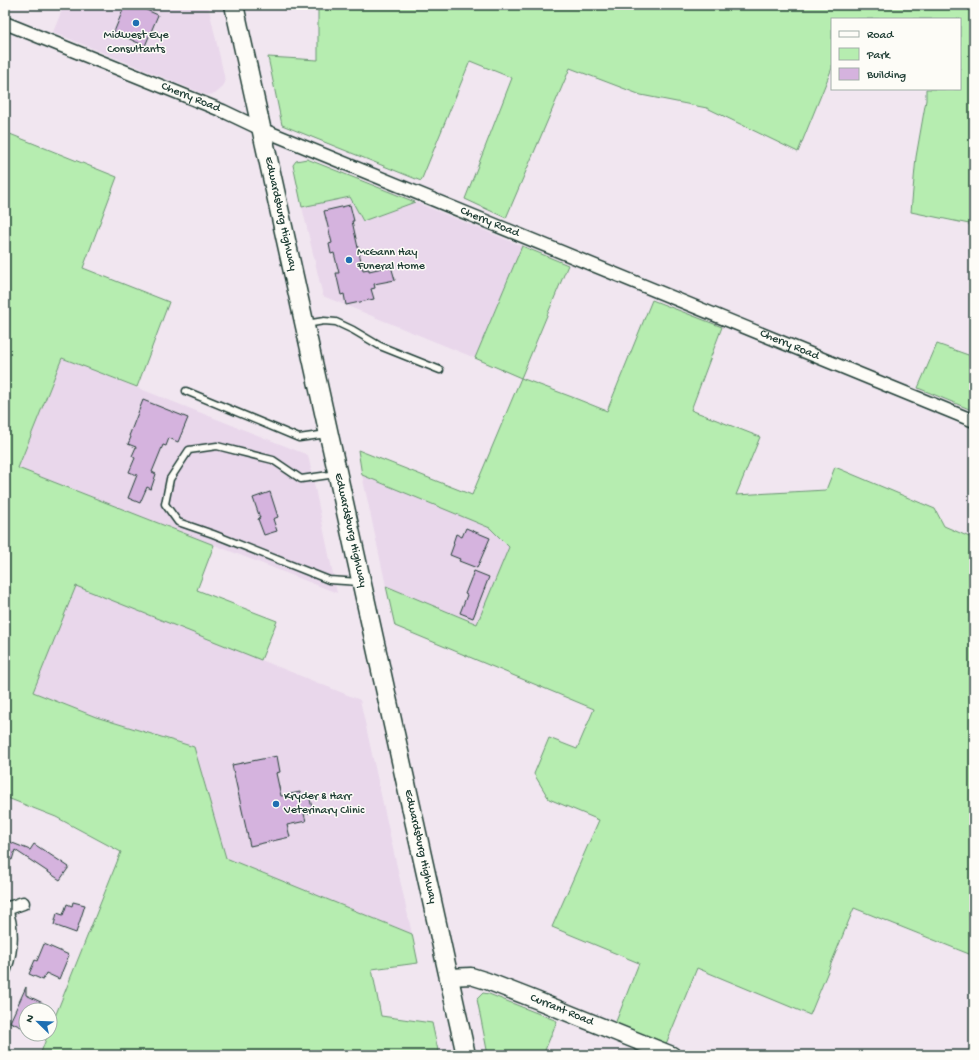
<svg xmlns="http://www.w3.org/2000/svg" width="979" height="1060" viewBox="0 0 979 1060" font-family="'Gochi Hand',sans-serif">
  <rect width="100%" height="100%" fill="#f1e6f0"/>
  <filter id="ink" filterUnits="userSpaceOnUse"><feTurbulence type="fractalNoise" baseFrequency=".025" numOctaves="2"/><feDisplacementMap in="SourceGraphic" scale="8" xChannelSelector="R" yChannelSelector="G"/><feConvolveMatrix kernelMatrix="1 2 1 2 8 2 1 2 1" color-interpolation-filters="sRGB"/></filter>
  <g filter="url(#ink)">
    <g fill="#e9d7eb">
      <path d="M 64,5 L 208,5 L 224,75 L 225,83 L 221,89 L 215,94 L 206,95 L 53,32 Z"/>
      <path d="M 350,197 L 363,221 L 415,202 L 522,246 L 475,358 L 323,296 L 302,207 Z"/>
      <path d="M 62,358 L 308,455 L 337,593 L 18,468 Z"/>
      <path d="M 362,475 L 490,528 L 509,547 L 477,624 L 386,586 Z"/>
      <path d="M 76,585 L 360,700 L 412,934 L 225,858 L 194,747 L 96,717 L 33,692 Z"/>
    </g>
    <g fill="#b6edb0" stroke="#6a9572">
      <path d="M 318,5 L 974,5 L 974,225 L 911,212 L 916,157 L 926,100 L 926,89 L 960,89 L 960,19 L 832,19 L 832,68 L 798,152 L 707,108 L 641,95 L 570,68 L 506,218 L 465,199 L 512,78 L 470,61 L 421,181 L 282,125 L 268,57 L 318,60 Z"/>
      <path d="M 5,132 L 117,177 L 83,268 L 169,302 L 137,387 L 62,358 L 18,468 L 214,545 L 197,590 L 277,621 L 261,660 L 76,586 L 33,692 L 96,717 L 194,747 L 226,858 L 412,934 L 418,963 L 372,969 L 381,1016 L 432,1023 L 439,1055 L 40,1055 L 48,1034 L 50,1034 L 50,1029 L 121,852 L 56,817 L 5,797 Z"/>
      <path d="M 307,159 L 415,202 L 363,221 L 350,197 L 302,207 L 293,165 L 296,161 Z"/>
      <path d="M 522,246 L 568,265 L 521,378 L 572,397 L 607,411 L 652,300 L 722,327 L 691,410 L 760,437 L 736,495 L 826,490 L 835,467 L 935,509 L 944,526 L 974,539 L 974,956 L 854,908 L 810,1015 L 697,968 L 666,1044 L 615,1024 L 639,963 L 552,927 L 599,820 L 549,799 L 534,774 L 549,738 L 577,749 L 594,709 L 395,626 L 386,586 L 477,624 L 509,547 L 490,528 L 362,475 L 358,450 L 472,495 L 521,378 L 475,358 Z"/>
      <path d="M 937,344 L 974,357 L 974,411 L 918,388 Z"/>
      <path d="M 483,993 L 489,994 L 557,1021 L 543,1055 L 488,1055 L 477,999 Z"/>
    </g>
    <g fill="#d5b3de" stroke="#1f3d34">
      <path d="M 125,5 L 135,5 L 158,15 L 145,46 L 114,32 Z"/>
      <path d="M 350,205 L 354,221 L 352,221 L 363,270 L 369,269 L 369,271 L 391,266 L 395,280 L 374,284 L 375,288 L 371,289 L 374,299 L 346,305 L 344,294 L 341,295 L 336,273 L 339,273 L 334,253 L 331,254 L 329,244 L 332,243 L 324,211 Z"/>
      <path d="M 143,400 L 188,418 L 178,442 L 169,438 L 166,446 L 163,445 L 152,472 L 156,474 L 151,489 L 147,487 L 140,503 L 128,498 L 137,475 L 129,472 L 135,458 L 132,456 L 136,447 L 128,444 L 131,437 L 129,436 Z"/>
      <path d="M 270,492 L 278,517 L 273,519 L 277,531 L 264,535 L 258,519 L 260,518 L 253,498 Z"/>
      <path d="M 466,528 L 490,538 L 477,568 L 459,561 L 460,559 L 450,555 L 454,544 L 453,543 L 456,534 L 462,537 Z"/>
      <path d="M 474,571 L 489,577 L 473,618 L 460,613 L 467,595 L 465,594 Z"/>
      <path d="M 277,756 L 280,772 L 276,773 L 281,796 L 300,792 L 301,797 L 309,795 L 313,812 L 304,814 L 306,821 L 287,825 L 290,837 L 250,846 L 232,765 Z"/>
      <path d="M 5,840 L 30,850 L 34,844 L 69,867 L 60,880 L 15,850 L 12,860 L 5,857 Z"/>
      <path d="M 73,902 L 85,905 L 76,933 L 54,925 L 57,913 L 63,915 L 67,904 L 72,906 Z"/>
      <path d="M 44,944 L 69,955 L 59,979 L 46,973 L 43,980 L 29,974 L 35,960 L 37,961 Z"/>
      <path d="M 26,987 L 26,995 L 43,1003 L 40,1010 L 26,1010 L 26,1029 L 10,1022 Z"/>
    </g>
    <g fill="none" stroke-linecap="round" stroke-linejoin="round">
      <g stroke="#1f3d34" stroke-width="9">
        <g id="lane">
          <path d="M 306,324 L 324,321 L 336,322 L 353,330 L 380,346 L 440,370"/>
          <path d="M 186,391 L 299,438 L 327,434"/>
          <path d="M 336,474 L 301,479 L 273,460 L 217,446 L 189,450 L 170,479 L 165,504 L 178,522 L 213,534 L 329,580 L 360,582"/>
        </g>
      </g>
      <g stroke="#1f3d34" stroke-width="15">
        <g id="street">
          <path id="s1" d="M 5,23 L 223,111 L 261,129 L 974,421"/>
          <path d="M 5,907 C 13,927 12,949 5,969"/>
          <path d="M 6,909 L 23,903"/>
        </g>
      </g>
      <g stroke="#1f3d34" stroke-width="19">
        <g id="secondary">
          <path id="s2" d="M 449,977 L 471,976 L 487,981 L 536,1000 L 672,1055"/>
        </g>
      </g>
      <g stroke="#1f3d34" stroke-width="21">
        <g id="primary">
          <path id="s3" d="M 234,5 L 466,1055"/>
        </g>
      </g>
      <use href="#lane" stroke="#fdfcf7" stroke-width="6"/>
      <use href="#street" stroke="#fdfcf7" stroke-width="12"/>
      <use href="#secondary" stroke="#fdfcf7" stroke-width="16"/>
      <use href="#primary" stroke="#fdfcf7" stroke-width="18"/>
    </g>
  </g>
  <g fill="#1f6fb2" stroke="#fdfcf7" stroke-width="1.5">
    <circle cx="136" cy="23" r="4"/>
    <circle cx="349" cy="260" r="4"/>
    <circle cx="276" cy="804" r="4"/>
  </g>
  <g text-anchor="middle" dominant-baseline="central" stroke-width="3" stroke-linejoin="round" paint-order="stroke">
    <g font-size="12" fill="#1f3d34" stroke="#fdfcf7" text-anchor="start">
      <text x="136" y="36" text-anchor="middle">Midwest Eye<tspan x="136" dy="14">Consultants</tspan></text>
      <text x="357" y="253">McGann Hay<tspan x="357" dy="14">Funeral Home</tspan></text>
      <text x="284" y="797">Kryder &amp; Harr<tspan x="284" dy="14">Veterinary Clinic</tspan></text>
    </g>
    <g font-size="12" fill="#1f3d34" stroke="#fdfcf7">
      <text stroke="none"><textPath href="#s1" startOffset="200">Cherry Road</textPath></text>
      <text stroke="none"><textPath href="#s3" startOffset="214">Edwardsburg Highway</textPath></text>
      <text stroke="none"><textPath href="#s1" startOffset="524">Cherry Road</textPath></text>
      <text stroke="none"><textPath href="#s1" startOffset="848">Cherry Road</textPath></text>
      <text stroke="none"><textPath href="#s3" startOffset="538">Edwardsburg Highway</textPath></text>
      <text stroke="none"><textPath href="#s3" startOffset="862">Edwardsburg Highway</textPath></text>
      <text stroke="none"><textPath href="#s2" startOffset="119">Currant Road</textPath></text>
    </g>
  </g>
  <rect width="979" height="1060" fill="none" stroke="#fdfcf7" stroke-width="20"/>
  <rect x="10" y="10" width="959" height="1040" fill="none" stroke="#1f3d34" stroke-width="1.5" filter="url(#ink)"/>
  <rect x="831" y="18" width="130" height="72" fill="#fdfcf7" stroke="#a4b0a9"/>
  <rect x="839" y="31" width="20" height="6" fill="#fdfcf7" stroke="#a4b0a9"/>
  <text x="867" y="38" font-size="12" fill="#1f3d34">Road</text>
  <rect x="839" y="48" width="20" height="12" fill="#b6edb0" stroke="#a4b0a9"/>
  <text x="867" y="58" font-size="12" fill="#1f3d34">Park</text>
  <rect x="839" y="68" width="20" height="12" fill="#d5b3de" stroke="#a4b0a9"/>
  <text x="867" y="78" font-size="12" fill="#1f3d34">Building</text>
  <g transform="translate(38 1022) rotate(293)"><circle r="19" fill="#fdfcf7" stroke="#a4b0a9"/>
  <path d="M0-3L7 15L0 10L-7 15Z" fill="#1f6fb2"/>
  <text y="-6" font-size="11" font-weight="bold" text-anchor="middle" fill="#1f3d34">N</text>
  </g>
</svg>
